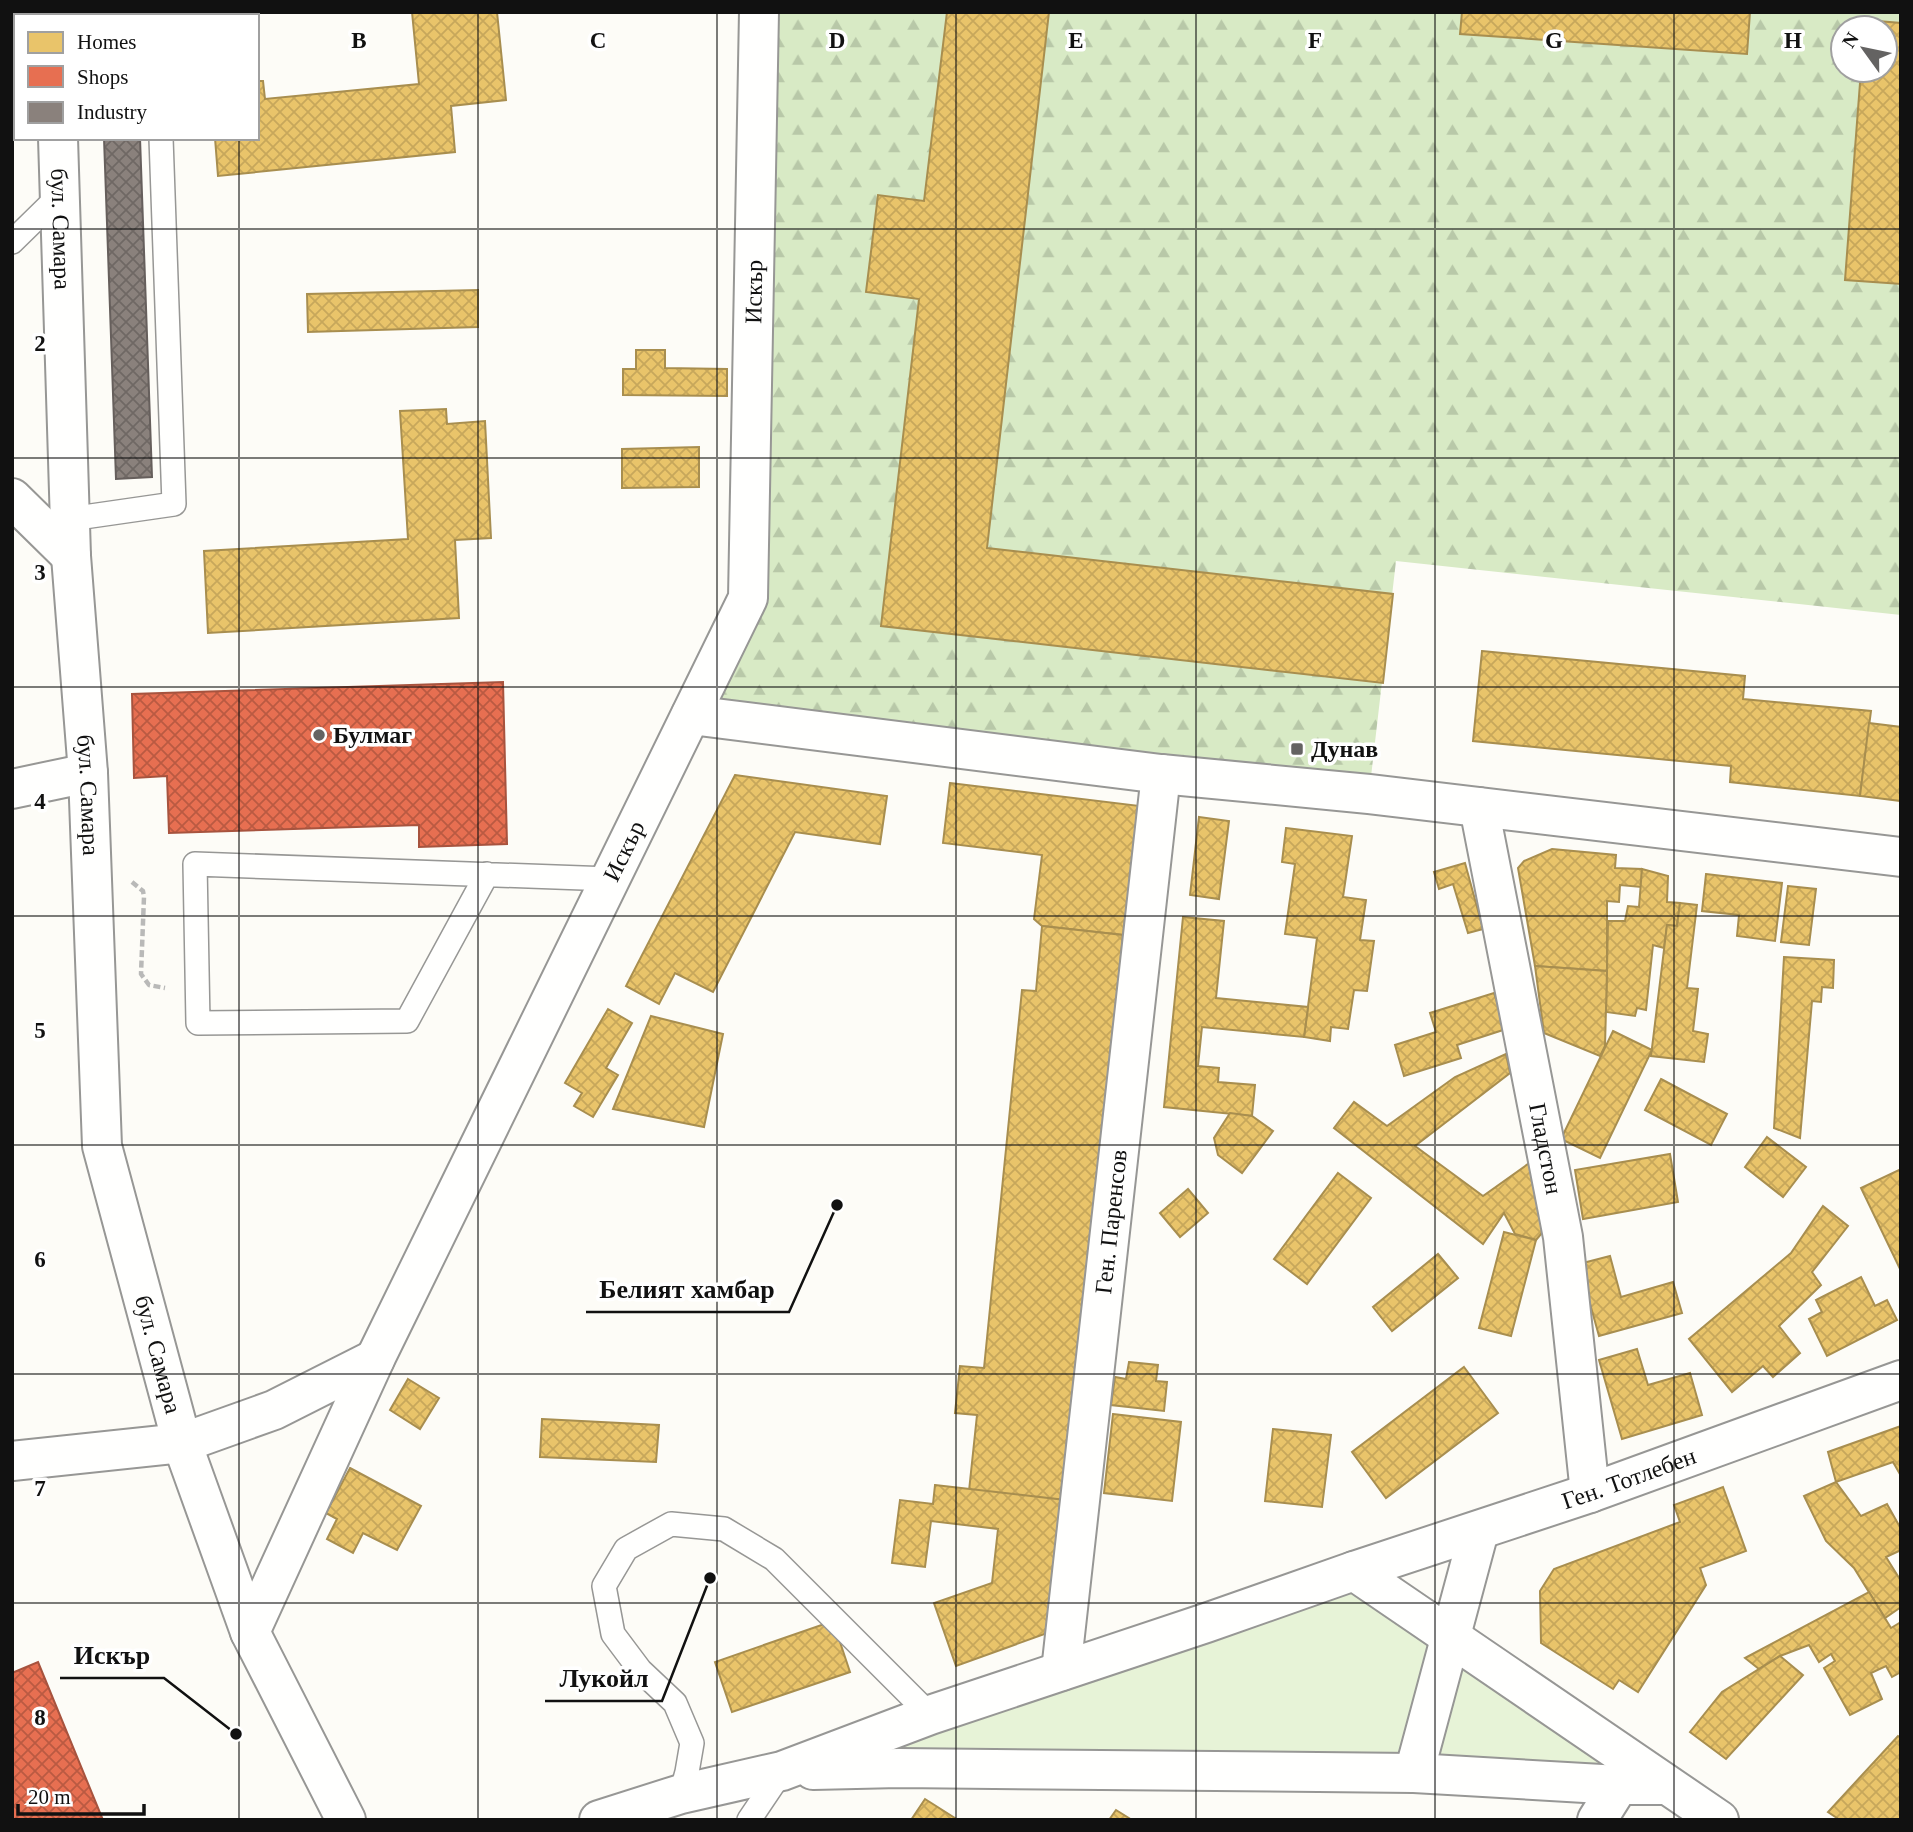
<svg xmlns="http://www.w3.org/2000/svg" width="1913" height="1832" viewBox="0 0 1913 1832" font-family="'Times New Roman',serif">
  <defs>
    <pattern id="forest-firs" width="22" height="20" patternUnits="userSpaceOnUse" patternTransform="scale(1.75)"><rect width="22" height="20" fill="#d8eac5"/><path d="M5 1l3.5 6h-7zM16 11l3.5 6h-7z" fill="#b8c8a8"/></pattern>
    <pattern id="homes-cross-hatch" width="8" height="8" patternUnits="userSpaceOnUse" patternTransform="scale(1.75)"><rect width="8" height="8" fill="#e9c46a"/><path d="M0 0l8 8M0 8l8-8" fill="none" stroke="#c7a75b"/></pattern>
    <pattern id="shops-cross-hatch" width="8" height="8" patternUnits="userSpaceOnUse" patternTransform="scale(1.75)"><rect width="8" height="8" fill="#e76f51"/><path d="M0 0l8 8M0 8l8-8" fill="none" stroke="#ba5a42"/></pattern>
    <pattern id="industry-cross-hatch" width="8" height="8" patternUnits="userSpaceOnUse" patternTransform="scale(1.75)"><rect width="8" height="8" fill="#8a817c"/><path d="M0 0l8 8M0 8l8-8" fill="none" stroke="#6f6864"/></pattern>
  </defs>
  <rect width="100%" height="100%" fill="#fdfcf7"/>
  <path fill="#e7f3d7" d="M 1354,1571 L 1666,1785 L 783,1771 Z"/>
  <path fill="url(#forest-firs)" fill-rule="evenodd" d="M 759,12 L 1901,12 L 1901,615 L 1396,561 L 1369,794 L 691,715 L 748,598 ZM 1843,28 L 1885,28 L 1885,70 L 1843,70 Z"/>
  <g fill="url(#homes-cross-hatch)" stroke="#a88e4f" stroke-width="2">
    <path d="M 412,12 L 497,12 L 506,100 L 451,106 L 455,152 L 218,176 L 215,138 L 257,138 L 257,81 L 263,81 L 265,99 L 419,84 Z"/>
    <path d="M 947,12 L 1049,12 L 987,548 L 1393,594 L 1383,683 L 881,626 L 919,299 L 866,292 L 878,195 L 924,201 Z"/>
    <path d="M 1462,12 L 1750,12 L 1747,54 L 1460,34 Z"/>
    <path d="M 1865,20 L 1901,23 L 1901,284 L 1845,280 L 1861,70 L 1885,70 L 1885,28 L 1864,28 Z"/>
    <path d="M 478,290 L 478,327 L 308,332 L 307,294 Z"/>
    <path d="M 636,350 L 665,350 L 665,368 L 727,369 L 727,396 L 623,395 L 623,369 L 636,369 Z"/>
    <path d="M 446,409 L 447,424 L 485,421 L 491,538 L 455,540 L 459,618 L 208,633 L 204,551 L 408,539 L 400,411 Z"/>
    <path d="M 699,447 L 699,487 L 622,488 L 622,449 Z"/>
    <path d="M 1482,651 L 1745,676 L 1743,699 L 1871,711 L 1860,796 L 1730,782 L 1731,766 L 1473,741 Z"/>
    <path d="M 1869,723 L 1901,727 L 1901,801 L 1860,796 Z"/>
    <path d="M 735,775 L 887,796 L 880,844 L 795,832 L 713,992 L 675,973 L 659,1004 L 626,986 Z"/>
    <path d="M 950,783 L 1140,806 L 1123,935 L 1042,926 L 1034,919 L 1042,855 L 943,843 Z"/>
    <path d="M 1199,817 L 1229,821 L 1219,899 L 1190,895 Z"/>
    <path d="M 1286,828 L 1352,836 L 1343,897 L 1366,900 L 1360,940 L 1374,941 L 1367,991 L 1354,990 L 1348,1029 L 1331,1027 L 1330,1041 L 1304,1037 L 1317,938 L 1285,934 L 1295,864 L 1282,862 Z"/>
    <path d="M 1552,849 L 1616,855 L 1615,868 L 1642,869 L 1641,887 L 1620,885 L 1619,902 L 1607,901 L 1607,971 L 1535,966 L 1518,868 L 1524,861 Z"/>
    <path d="M 1465,863 L 1483,929 L 1468,933 L 1453,884 L 1439,889 L 1434,872 Z"/>
    <path d="M 1642,869 L 1668,876 L 1667,902 L 1680,903 L 1677,926 L 1667,925 L 1664,948 L 1653,945 L 1646,1010 L 1637,1008 L 1635,1016 L 1606,1012 L 1608,921 L 1625,921 L 1628,906 L 1639,907 Z"/>
    <path d="M 1706,874 L 1782,883 L 1775,941 L 1737,936 L 1739,915 L 1702,911 Z"/>
    <path d="M 1788,886 L 1816,889 L 1809,945 L 1781,942 Z"/>
    <path d="M 1680,903 L 1697,905 L 1687,988 L 1698,989 L 1693,1031 L 1708,1034 L 1704,1062 L 1651,1056 L 1667,925 L 1677,926 Z"/>
    <path d="M 1183,917 L 1224,921 L 1216,998 L 1308,1007 L 1304,1037 L 1202,1027 L 1198,1066 L 1219,1068 L 1218,1082 L 1255,1085 L 1252,1116 L 1164,1107 Z"/>
    <path d="M 1042,926 L 1123,935 L 1065,1500 L 969,1491 L 977,1415 L 955,1413 L 960,1366 L 984,1368 L 1022,990 L 1036,991 Z"/>
    <path d="M 1784,957 L 1834,960 L 1833,988 L 1822,987 L 1821,1002 L 1812,1001 L 1800,1138 L 1774,1128 Z"/>
    <path d="M 1535,966 L 1607,971 L 1605,1046 L 1600,1056 L 1544,1033 Z"/>
    <path d="M 1494,993 L 1506,1029 L 1457,1045 L 1461,1058 L 1404,1076 L 1395,1045 L 1436,1032 L 1430,1013 Z"/>
    <path d="M 608,1009 L 632,1023 L 606,1068 L 618,1075 L 593,1117 L 574,1106 L 582,1093 L 565,1083 Z"/>
    <path d="M 651,1016 L 723,1034 L 704,1127 L 613,1109 Z"/>
    <path d="M 1613,1031 L 1652,1050 L 1600,1158 L 1561,1139 Z"/>
    <path d="M 1506,1054 L 1510,1073 L 1415,1146 L 1483,1196 L 1535,1159 L 1547,1227 L 1536,1240 L 1515,1234 L 1504,1213 L 1483,1244 L 1334,1128 L 1354,1102 L 1387,1126 L 1455,1077 Z"/>
    <path d="M 1661,1079 L 1727,1114 L 1711,1145 L 1645,1110 Z"/>
    <path d="M 1230,1113 L 1252,1116 L 1273,1131 L 1242,1173 L 1218,1155 L 1214,1138 Z"/>
    <path d="M 1767,1137 L 1806,1167 L 1783,1197 L 1745,1167 Z"/>
    <path d="M 1670,1154 L 1678,1202 L 1583,1219 L 1575,1170 Z"/>
    <path d="M 1901,1169 L 1901,1271 L 1861,1188 Z"/>
    <path d="M 1338,1173 L 1371,1198 L 1307,1284 L 1274,1259 Z"/>
    <path d="M 1188,1189 L 1208,1213 L 1180,1237 L 1160,1213 Z"/>
    <path d="M 1823,1206 L 1848,1226 L 1812,1272 L 1821,1285 L 1779,1326 L 1800,1353 L 1773,1377 L 1763,1366 L 1732,1392 L 1689,1339 L 1791,1253 Z"/>
    <path d="M 1504,1232 L 1536,1240 L 1511,1336 L 1479,1328 Z"/>
    <path d="M 1438,1254 L 1458,1278 L 1392,1331 L 1373,1307 Z"/>
    <path d="M 1610,1256 L 1621,1297 L 1673,1282 L 1682,1313 L 1599,1336 L 1579,1264 Z"/>
    <path d="M 1861,1277 L 1875,1306 L 1887,1300 L 1897,1320 L 1827,1356 L 1809,1319 L 1822,1312 L 1816,1300 Z"/>
    <path d="M 1637,1349 L 1648,1385 L 1690,1373 L 1702,1415 L 1622,1439 L 1599,1360 Z"/>
    <path d="M 1129,1362 L 1158,1365 L 1156,1381 L 1167,1382 L 1164,1411 L 1111,1405 L 1115,1377 L 1126,1379 Z"/>
    <path d="M 1464,1367 L 1498,1413 L 1386,1498 L 1352,1452 Z"/>
    <path d="M 408,1379 L 439,1398 L 420,1429 L 390,1410 Z"/>
    <path d="M 1113,1414 L 1181,1422 L 1172,1501 L 1104,1493 Z"/>
    <path d="M 542,1419 L 659,1425 L 656,1462 L 540,1457 Z"/>
    <path d="M 1901,1426 L 1901,1476 L 1893,1462 L 1836,1482 L 1828,1452 Z"/>
    <path d="M 1273,1429 L 1331,1435 L 1322,1507 L 1265,1501 Z"/>
    <path d="M 350,1468 L 421,1506 L 397,1550 L 363,1533 L 353,1553 L 327,1539 L 337,1519 L 326,1513 Z"/>
    <path d="M 1836,1482 L 1861,1516 L 1887,1504 L 1901,1529 L 1901,1550 L 1886,1557 L 1901,1581 L 1901,1607 L 1885,1618 L 1854,1568 L 1826,1541 L 1804,1496 Z"/>
    <path d="M 935,1485 L 1065,1500 L 1050,1632 L 956,1666 L 934,1603 L 992,1583 L 998,1529 L 931,1521 L 925,1567 L 892,1563 L 900,1500 L 933,1504 Z"/>
    <path d="M 1723,1487 L 1746,1551 L 1700,1568 L 1706,1585 L 1638,1692 L 1619,1680 L 1613,1689 L 1541,1643 L 1540,1591 L 1554,1569 L 1680,1522 L 1674,1505 Z"/>
    <path d="M 1869,1592 L 1891,1628 L 1901,1622 L 1901,1672 L 1892,1677 L 1886,1666 L 1871,1673 L 1882,1699 L 1850,1715 L 1824,1668 L 1835,1661 L 1831,1654 L 1819,1662 L 1809,1645 L 1780,1656 L 1759,1669 L 1745,1658 Z"/>
    <path d="M 833,1621 L 850,1672 L 732,1712 L 715,1662 Z"/>
    <path d="M 1780,1656 L 1803,1675 L 1726,1759 L 1690,1732 L 1722,1692 Z"/>
    <path d="M 1898,1736 L 1901,1738 L 1901,1820 L 1840,1820 L 1828,1812 Z"/>
    <path d="M 925,1799 L 958,1820 L 911,1820 Z"/>
    <path d="M 1116,1810 L 1132,1820 L 1109,1820 Z"/>
  </g>
  <g fill="url(#shops-cross-hatch)" stroke="#a7533e" stroke-width="2">
    <path d="M 503,682 L 507,844 L 419,847 L 419,825 L 169,833 L 167,776 L 134,778 L 132,694 Z"/>
    <path d="M 38,1662 L 103,1820 L 12,1820 L 12,1673 Z"/>
  </g>
  <path fill="url(#industry-cross-hatch)" stroke="#665f5c" stroke-width="2" d="M 104,138 L 140,138 L 152,477 L 116,479 Z"/>
  <g fill="none" stroke-linecap="round" stroke-linejoin="round">
    <g stroke="#979795" stroke-width="26">
      <g id="lane">
        <path d="M 156,12 L 156,16"/>
        <path d="M 12,48 L 16,48"/>
        <path d="M 12,242 L 60,195"/>
        <path d="M 70,519 L 174,504 L 161,138"/>
        <path d="M 487,874 L 407,1021 L 198,1023 L 195,864 L 610,879"/>
        <path d="M 681,1794 L 687,1772 L 692,1743 L 675,1703 L 640,1670 L 613,1634 L 604,1586 L 626,1549 L 671,1524 L 724,1529 L 774,1559 L 930,1715"/>
        <path d="M 749,1820 L 782,1771"/>
      </g>
    </g>
    <g stroke="#979795" stroke-width="42">
      <g id="street">
        <path d="M 55,12 L 55,16"/>
        <path id="s1" d="M 58,138 L 71,556 L 88,773 L 102,1146 L 182,1443 L 250,1632 L 346,1820"/>
        <path d="M 12,498 L 71,556"/>
        <path d="M 691,715 L 1161,774 L 1369,794 L 1901,857"/>
        <path d="M 12,789 L 88,773"/>
        <path id="s2" d="M 1479,807 L 1563,1237 L 1590,1493"/>
        <path d="M 12,1461 L 182,1443 L 274,1410 L 375,1359"/>
        <path id="s3" d="M 1354,1571 L 1590,1493 L 1901,1380"/>
        <path id="s4" d="M 250,1632 L 375,1359 L 748,598 L 759,12"/>
        <path id="s5" d="M 1061,1671 L 1161,774"/>
        <path d="M 813,1770 L 899,1768 L 1414,1773 L 1619,1785 L 1666,1785"/>
        <path d="M 1414,1773 L 1479,1531"/>
        <path d="M 599,1820 L 681,1794 L 782,1771 L 930,1715 L 1206,1623 L 1354,1571 L 1719,1820"/>
        <path d="M 1597,1820 L 1619,1785"/>
      </g>
    </g>
    <path stroke="#b9b9b8" stroke-width="4.5" stroke-dasharray="7 3.5" stroke-linecap="butt" d="M 132,882 L 143,891 L 144,897 L 141,974 L 149,985 L 165,988"/>
    <use href="#lane" stroke="#fffffe" stroke-width="23"/>
    <use href="#street" stroke="#fffffe" stroke-width="38"/>
  </g>
  <path fill="none" stroke="#111" stroke-width="2" stroke-opacity="0.55" d="M 239,12 L 239,16M 478,12 L 478,1820M 717,12 L 717,1820M 956,12 L 956,1820M 1196,12 L 1196,1820M 1435,12 L 1435,1820M 1674,12 L 1674,1820M 239,138 L 239,1820M 12,229 L 1901,229M 12,458 L 1901,458M 12,687 L 1901,687M 12,916 L 1901,916M 12,1145 L 1901,1145M 12,1374 L 1901,1374M 12,1603 L 1901,1603"/>
  <g fill="#646362" stroke="#fff" stroke-width="2.5">
    <circle cx="319" cy="735" r="7"/>
    <rect x="1290" y="742" width="14" height="14" rx="3.5"/>
  </g>
  <g text-anchor="middle" dominant-baseline="central" stroke-width="7" stroke-linejoin="round" paint-order="stroke">
    <g font-size="24" fill="#111" stroke="#fff">
      <text stroke="none"><textPath href="#s1" startOffset="91">бул. Самара</textPath></text>
      <text stroke="none"><textPath href="#s4" startOffset="1454">Искър</textPath></text>
      <text stroke="none"><textPath href="#s1" startOffset="658">бул. Самара</textPath></text>
      <text stroke="none"><textPath href="#s4" startOffset="866">Искър</textPath></text>
      <text stroke="none"><textPath href="#s2" startOffset="348">Гладстон</textPath></text>
      <text stroke="none"><textPath href="#s5" startOffset="452">Ген. Паренсов</textPath></text>
      <text stroke="none"><textPath href="#s1" startOffset="1225">бул. Самара</textPath></text>
      <text stroke="none"><textPath href="#s3" startOffset="290">Ген. Тотлебен</textPath></text>
    </g>
    <g font-size="24" font-weight="bold" fill="#111" stroke="#fff" text-anchor="start">
      <text x="333" y="735">Булмаг</text>
      <text x="1311" y="749">Дунав</text>
    </g>
  </g>
  <g font-size="23" text-anchor="middle" font-weight="bold" fill="#111" stroke="#fff" stroke-width="7" stroke-linejoin="round" paint-order="stroke">
    <text x="359" y="48">B</text>
    <text x="598" y="48">C</text>
    <text x="837" y="48">D</text>
    <text x="1076" y="48">E</text>
    <text x="1315" y="48">F</text>
    <text x="1554" y="48">G</text>
    <text x="1793" y="48">H</text>
    <text x="40" y="351">2</text>
    <text x="40" y="580">3</text>
    <text x="40" y="809">4</text>
    <text x="40" y="1038">5</text>
    <text x="40" y="1267">6</text>
    <text x="40" y="1496">7</text>
    <text x="40" y="1725">8</text>
  </g>
  <path fill="none" stroke="#111" stroke-width="2.5" d="M837 1205L789 1312H586M236 1734L164 1678H60M710 1578L662 1701H545"/>
  <g fill="#111" stroke="#fff" stroke-width="2.5">
    <circle cx="837" cy="1205" r="7"/>
    <circle cx="236" cy="1734" r="7"/>
    <circle cx="710" cy="1578" r="7"/>
  </g>
  <g font-size="26" text-anchor="middle" font-weight="bold" fill="#111" stroke="#fff" stroke-width="7" stroke-linejoin="round" paint-order="stroke">
    <text x="687" y="1298">Белият хамбар</text>
    <text x="112" y="1664">Искър</text>
    <text x="604" y="1687">Лукойл</text>
  </g>
  <rect width="1913" height="1832" fill="none" stroke="#111111" stroke-width="28"/>
  <rect x="14" y="14" width="245" height="126" fill="#ffffff" stroke="#a0a0a0" stroke-width="2"/>
  <rect x="28" y="32" width="35" height="21" fill="#e9c46a" stroke="#a0a0a0" stroke-width="2"/>
  <text x="77" y="49" font-size="21" fill="#111111">Homes</text>
  <rect x="28" y="66" width="35" height="21" fill="#e76f51" stroke="#a0a0a0" stroke-width="2"/>
  <text x="77" y="84" font-size="21" fill="#111111">Shops</text>
  <rect x="28" y="102" width="35" height="21" fill="#8a817c" stroke="#a0a0a0" stroke-width="2"/>
  <text x="77" y="119" font-size="21" fill="#111111">Industry</text>
  <g transform="translate(1864 49) rotate(303)"><circle r="33" fill="#ffffff" stroke="#a0a0a0" stroke-width="2"/>
  <path d="M0-5L12 26L0 18L-12 26Z" fill="#646362"/>
  <text y="-10" font-size="19" font-weight="bold" text-anchor="middle" fill="#111111">N</text>
  </g>
  <path d="M18 1804v10h126v-10" fill="none" stroke="#111111" stroke-width="3.5"/>
  <text x="28" y="1804" font-size="21" fill="#111111" stroke="#ffffff" stroke-width="5" paint-order="stroke">20 m</text>
</svg>
